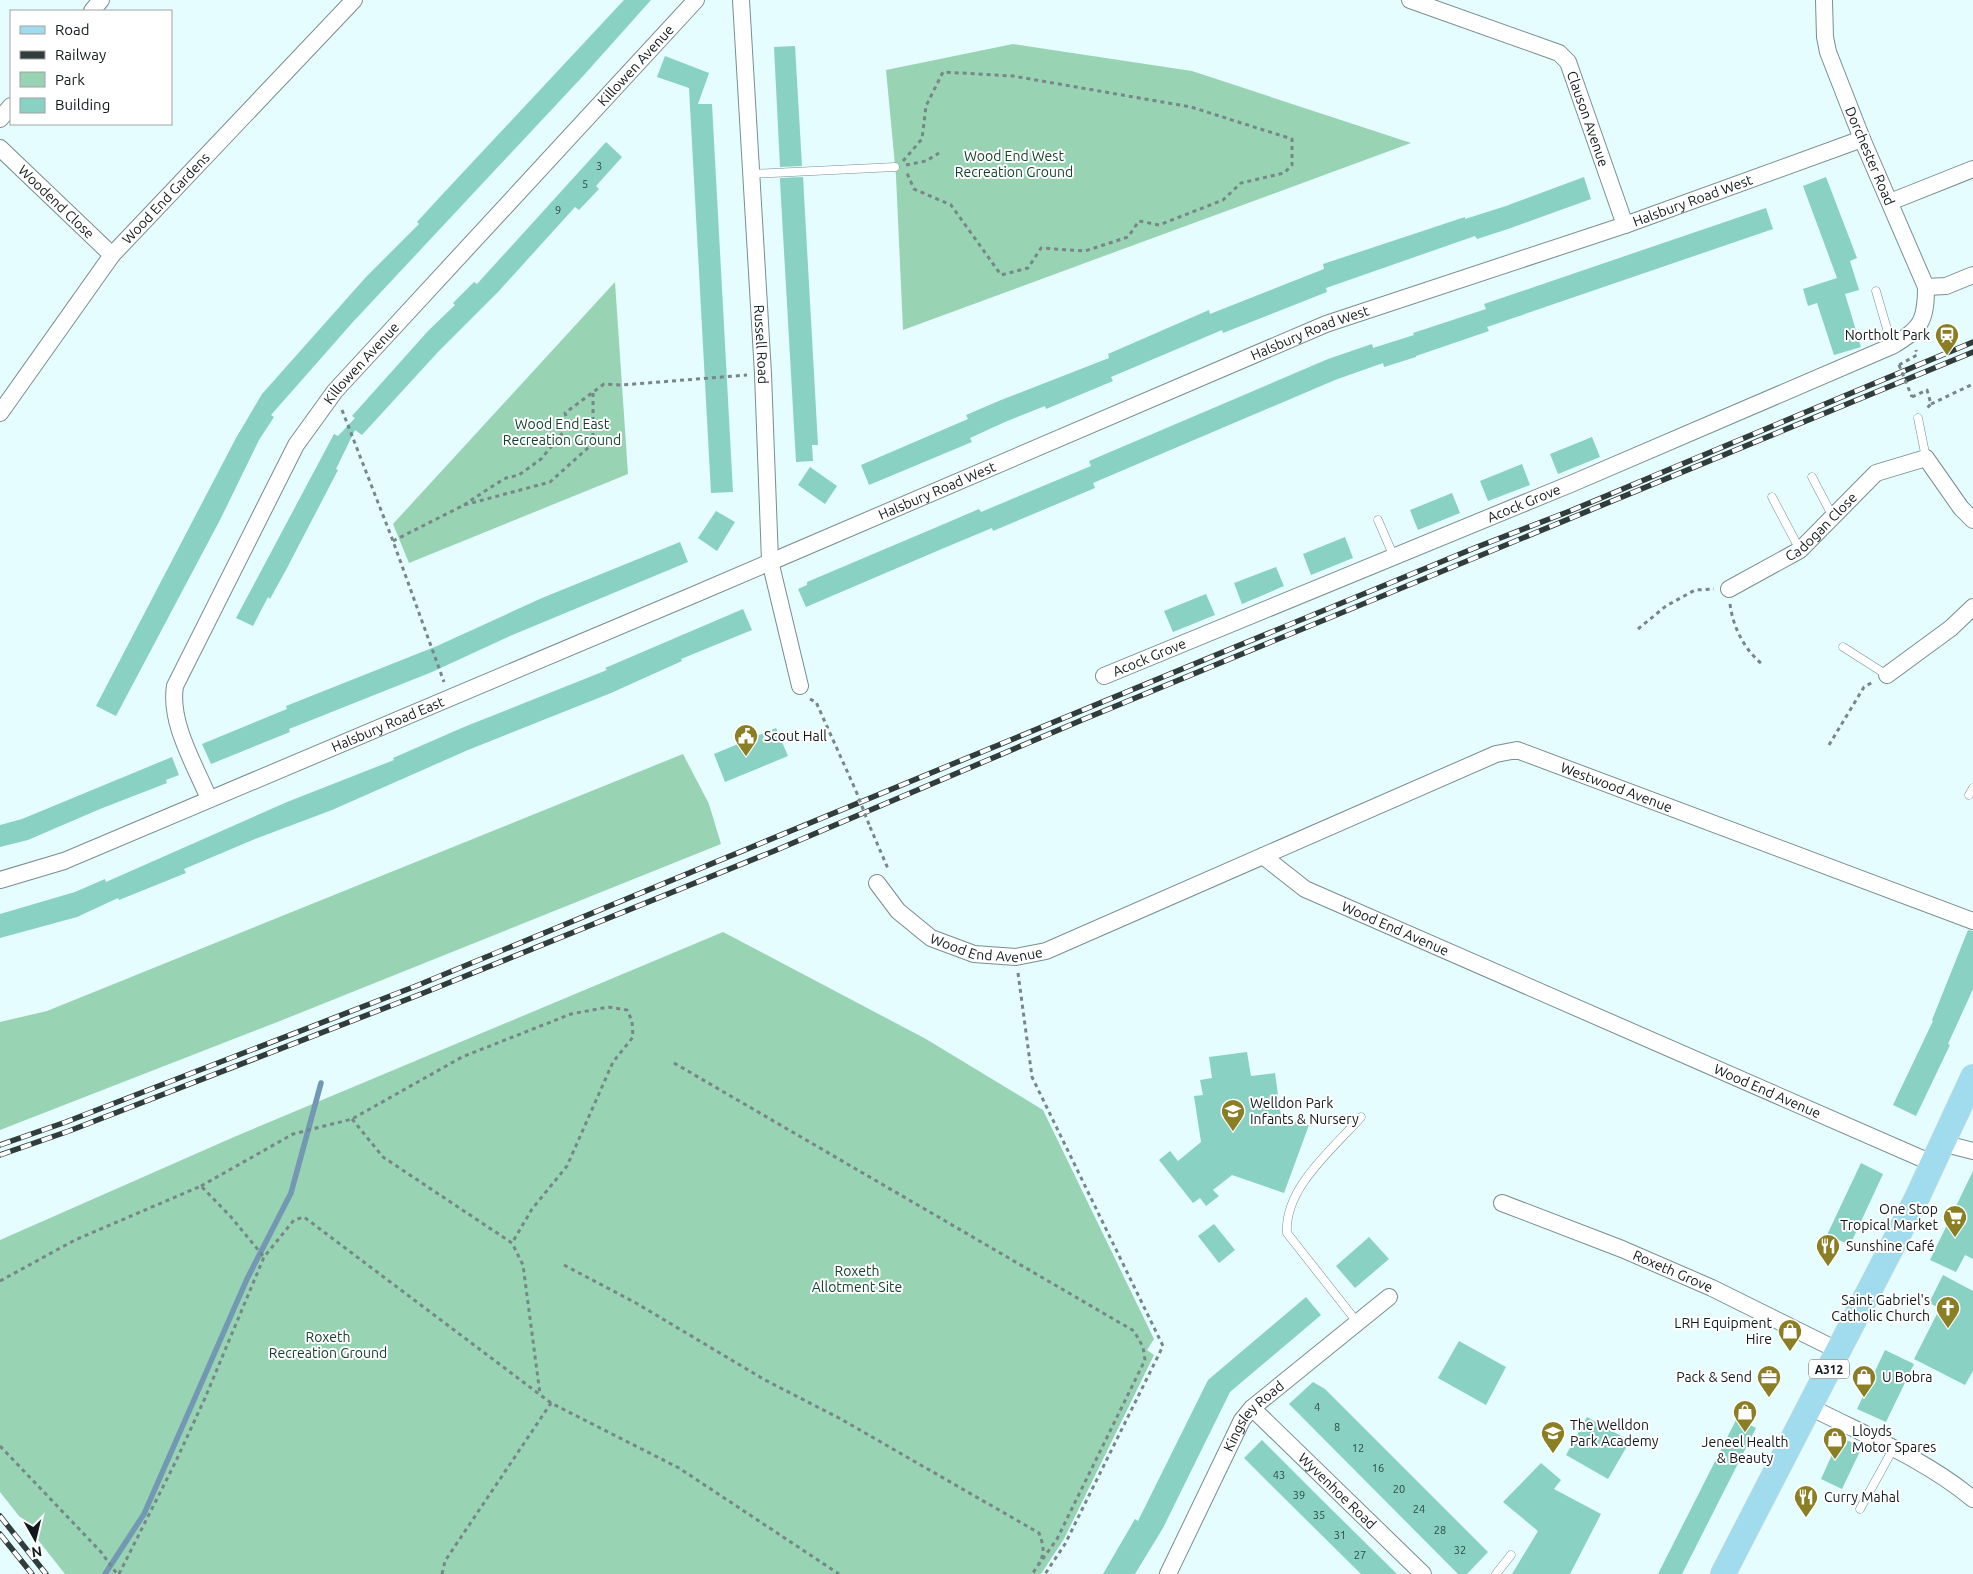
<svg xmlns="http://www.w3.org/2000/svg" width="1973" height="1574" viewBox="0 0 1973 1574" font-family="Ubuntu,sans-serif">
  <rect width="100%" height="100%" fill="#e5fdff"/>
  <g fill="#98d3b4">
    <path d="M 1013,44 L 1192,71 L 1411,143 L 903,330 L 896,176 L 886,70 Z"/>
    <path d="M 615,282 L 628,474 L 409,563 L 393,524 Z"/>
    <path d="M 683,754 L 709,804 L 721,844 L 280,1021 L 0,1130 L 0,1022 L 47,1011 Z"/>
    <path d="M 723,932 L 926,1039 L 1043,1110 L 1154,1339 L 1147,1350 L 1154,1355 L 1064,1539 L 1041,1574 L 65,1574 L 0,1492 L 0,1240 L 234,1137 Z"/>
  </g>
  <g fill="none" stroke-linecap="round" stroke-linejoin="round">
    <path stroke="#7298b3" stroke-width="5.5" d="M 105,1574 L 144,1514 L 247,1279 L 291,1193 L 321,1083"/>
  </g>
  <g fill="#88d1c3">
    <path d="M 624,0 L 651,0 L 584,75 L 352,323 L 271,415 L 274,417 L 259,440 L 221,518 L 116,716 L 96,706 L 236,438 L 262,394 L 366,277 L 419,224 L 417,222 L 439,198 Z"/>
    <path d="M 795,46 L 802,166 L 780,167 L 774,47 Z"/>
    <path d="M 665,56 L 709,73 L 698,104 L 712,104 L 733,492 L 711,493 L 689,88 L 657,77 Z"/>
    <path d="M 606,142 L 622,157 L 596,186 L 599,189 L 579,210 L 575,207 L 498,292 L 438,352 L 362,435 L 355,430 L 336,469 L 338,470 L 287,568 L 270,599 L 268,597 L 253,626 L 236,618 L 334,434 L 338,436 L 355,418 L 352,416 L 428,331 L 455,305 L 453,303 L 474,282 L 477,284 Z"/>
    <path d="M 803,177 L 818,445 L 812,445 L 813,461 L 796,462 L 780,181 L 780,178 Z"/>
    <path d="M 1584,177 L 1591,199 L 1508,229 L 1477,239 L 1475,236 L 1326,288 L 1327,292 L 1223,333 L 1222,330 L 1111,377 L 1113,381 L 1046,409 L 1045,406 L 1005,422 L 970,438 L 972,442 L 869,485 L 861,465 L 968,419 L 966,415 L 1001,400 L 1109,358 L 1108,354 L 1209,310 L 1210,314 L 1324,269 L 1323,264 L 1465,217 L 1465,219 L 1506,206 Z"/>
    <path d="M 1826,177 L 1857,258 L 1850,261 L 1859,290 L 1845,294 L 1861,347 L 1834,355 L 1817,303 L 1808,306 L 1803,289 L 1837,278 L 1803,186 Z"/>
    <path d="M 1766,208 L 1773,229 L 1487,327 L 1489,331 L 1416,356 L 1416,357 L 1384,367 L 1383,363 L 1335,380 L 1093,483 L 1095,488 L 993,531 L 992,528 L 944,548 L 806,607 L 798,589 L 807,585 L 807,582 L 944,524 L 979,509 L 981,512 L 1091,466 L 1089,461 L 1328,359 L 1372,344 L 1373,348 L 1414,335 L 1413,333 L 1486,309 L 1484,304 Z"/>
    <path d="M 1592,437 L 1600,457 L 1558,474 L 1550,454 Z"/>
    <path d="M 1522,464 L 1530,485 L 1488,501 L 1480,481 Z"/>
    <path d="M 810,467 L 837,486 L 825,504 L 798,485 Z"/>
    <path d="M 1452,493 L 1460,513 L 1418,530 L 1410,510 Z"/>
    <path d="M 716,511 L 735,522 L 717,551 L 698,538 Z"/>
    <path d="M 1345,537 L 1353,558 L 1311,575 L 1303,554 Z"/>
    <path d="M 680,542 L 688,562 L 510,636 L 432,672 L 289,729 L 290,732 L 211,764 L 202,744 L 287,709 L 286,706 L 437,646 L 542,598 Z"/>
    <path d="M 1276,567 L 1284,586 L 1242,604 L 1234,583 Z"/>
    <path d="M 1206,594 L 1215,615 L 1173,632 L 1164,611 Z"/>
    <path d="M 743,609 L 752,630 L 681,659 L 682,661 L 611,693 L 468,750 L 332,810 L 255,839 L 184,869 L 186,873 L 119,900 L 118,898 L 77,917 L 0,938 L 0,914 L 75,892 L 105,879 L 106,882 L 287,802 L 394,760 L 393,758 L 464,727 L 607,670 L 605,668 Z"/>
    <path d="M 776,728 L 788,756 L 725,782 L 714,754 Z"/>
    <path d="M 172,757 L 179,775 L 166,780 L 167,783 L 100,809 L 28,840 L 0,847 L 0,825 L 22,819 Z"/>
    <path d="M 1968,930 L 1973,931 L 1973,989 L 1948,1044 L 1950,1045 L 1916,1116 L 1893,1105 L 1933,1021 L 1932,1020 Z"/>
    <path d="M 1247,1052 L 1251,1076 L 1275,1073 L 1281,1116 L 1309,1125 L 1284,1193 L 1232,1175 L 1213,1190 L 1219,1196 L 1206,1206 L 1200,1198 L 1193,1203 L 1159,1160 L 1170,1151 L 1178,1161 L 1201,1142 L 1194,1096 L 1203,1095 L 1200,1080 L 1212,1078 L 1209,1057 Z"/>
    <path d="M 1861,1163 L 1883,1174 L 1850,1245 L 1827,1235 Z"/>
    <path d="M 1973,1171 L 1973,1259 L 1965,1255 L 1956,1272 L 1930,1260 Z"/>
    <path d="M 1214,1224 L 1235,1250 L 1219,1263 L 1198,1236 Z"/>
    <path d="M 1369,1237 L 1389,1259 L 1355,1288 L 1336,1266 Z"/>
    <path d="M 1943,1275 L 1973,1291 L 1973,1371 L 1965,1385 L 1914,1359 L 1940,1308 L 1929,1303 Z"/>
    <path d="M 1306,1297 L 1321,1315 L 1230,1392 L 1163,1528 L 1135,1574 L 1103,1574 L 1135,1519 L 1138,1521 L 1208,1380 Z"/>
    <path d="M 1459,1341 L 1506,1367 L 1486,1405 L 1438,1378 Z"/>
    <path d="M 1885,1350 L 1914,1364 L 1886,1422 L 1857,1409 Z"/>
    <path d="M 1313,1382 L 1325,1389 L 1488,1552 L 1467,1574 L 1458,1574 L 1289,1404 Z"/>
    <path d="M 1587,1417 L 1630,1441 L 1608,1479 L 1566,1455 Z"/>
    <path d="M 1737,1418 L 1756,1428 L 1682,1574 L 1658,1574 Z"/>
    <path d="M 1840,1437 L 1862,1447 L 1842,1489 L 1821,1479 Z"/>
    <path d="M 1262,1440 L 1323,1501 L 1397,1574 L 1361,1574 L 1273,1487 L 1244,1458 Z"/>
    <path d="M 1541,1463 L 1561,1480 L 1554,1489 L 1601,1514 L 1570,1574 L 1512,1574 L 1538,1531 L 1503,1502 Z"/>
  </g>
  <g fill="none" stroke-linecap="round" stroke-linejoin="round">
    <g stroke="#788e90" stroke-width="9">
      <g id="service">
        <path d="M 751,174 L 895,167"/>
        <path d="M 1876,291 L 1892,346"/>
        <path d="M 1918,418 L 1926,458"/>
        <path d="M 1812,477 L 1833,517"/>
        <path d="M 1772,497 L 1800,550"/>
        <path d="M 1378,520 L 1394,557"/>
        <path d="M 1843,647 L 1887,675"/>
        <path d="M 1969,795 L 1973,788"/>
        <path d="M 1357,1322 L 1287,1233 C 1284,1188 1333,1149 1361,1117"/>
        <path d="M 1860,1509 L 1893,1449"/>
        <path d="M 1496,1574 L 1511,1555"/>
      </g>
    </g>
    <g stroke="#788e90" stroke-width="18">
      <g id="minor">
        <path id="s1" d="M 741,0 L 763,374 L 770,561 L 800,686"/>
        <path id="s2" d="M 1410,0 L 1559,53 L 1568,62 L 1625,225"/>
        <path d="M 92,11 L 101,0"/>
        <path d="M 0,119 L 11,106"/>
        <path id="s3" d="M 0,148 L 112,255"/>
        <path d="M 1890,202 L 1973,169"/>
        <path d="M 1926,287 L 1946,286 L 1973,275"/>
        <path id="s4" d="M 0,413 L 112,255 L 354,0"/>
        <path id="s5" d="M 1729,589 L 1800,550 L 1876,473 L 1926,458 L 1961,508 L 1973,520"/>
        <path d="M 1887,675 L 1951,628 L 1973,607"/>
        <path id="s6" d="M 1104,676 L 1573,483 L 1892,346 C 1921,329 1926,321 1926,287 L 1862,139 L 1828,52 L 1825,37 L 1824,0"/>
        <path id="s7" d="M 209,799 C 195,765 169,723 175,686 L 296,445 L 335,391 L 696,0"/>
        <path id="s8" d="M 1263,856 L 1305,889 L 1932,1163"/>
        <path id="s9" d="M 0,880 L 64,861 L 691,596 L 1326,324 L 1625,225 L 1862,139"/>
        <path id="s10" d="M 877,883 L 898,911 L 931,938 L 974,954 L 1016,957 L 1046,951 L 1496,754 L 1517,750 L 1973,921"/>
        <path d="M 1942,1143 L 1973,1151"/>
        <path id="s11" d="M 1502,1203 L 1622,1249 L 1712,1288 L 1839,1351"/>
        <path d="M 1810,1407 C 1865,1435 1925,1459 1973,1499"/>
        <path id="s12" d="M 1252,1408 L 1423,1574"/>
        <path id="s13" d="M 1168,1574 L 1242,1420 L 1252,1408 L 1389,1297"/>
      </g>
    </g>
    <g stroke="#d9dada" stroke-width="26">
      <path id="primary" d="M 1723,1574 L 1915,1202 L 1973,1077"/>
    </g>
    <g stroke="#778789" stroke-width="3" stroke-dasharray="4 4" stroke-linecap="butt">
      <path d="M 903,161 L 922,139 L 926,106 L 943,72 L 1013,76 L 1191,107 L 1292,139 L 1292,165 L 1284,173 L 1241,183 L 1223,200 L 1159,225 L 1139,221 L 1128,237 L 1085,251 L 1041,248 L 1028,268 L 1001,275 L 951,205 L 914,189 L 906,171"/>
      <path d="M 906,165 L 926,161 L 939,153"/>
      <path d="M 1899,365 L 1917,355 L 1916,350"/>
      <path d="M 1912,397 L 1927,390 L 1931,404 L 1925,410"/>
      <path d="M 1931,404 L 1973,384"/>
      <path d="M 342,410 L 393,541 L 444,682"/>
      <path d="M 464,505 L 491,487 L 506,478 L 519,475 L 541,459 L 569,425 L 565,413 L 604,384 L 622,385 L 747,375"/>
      <path d="M 393,541 L 464,505 L 550,482 L 590,446 L 593,438 L 593,393"/>
      <path d="M 1730,604 C 1733,627 1744,649 1762,664"/>
      <path d="M 1638,629 L 1666,606 L 1695,590 L 1714,589"/>
      <path d="M 810,699 L 816,702 L 856,791"/>
      <path d="M 1829,745 L 1864,687 L 1873,682"/>
      <path d="M 870,827 L 889,871"/>
      <path d="M 1018,973 L 1032,1077 L 1163,1346 L 1065,1544 L 1045,1574"/>
      <path d="M 674,1063 L 1134,1331 L 1143,1347 L 1145,1360 L 1057,1539 L 1039,1564"/>
      <path d="M 352,1119 L 383,1157 L 512,1243 L 523,1265 L 540,1394"/>
      <path d="M 201,1186 L 293,1134 L 352,1119 L 462,1057 L 571,1014 L 608,1007 L 627,1010 L 632,1021 L 633,1037 L 613,1062 L 567,1166 L 532,1209 L 512,1243"/>
      <path d="M 564,1265 L 636,1303 L 765,1380 L 839,1418 L 1039,1533 C 1046,1551 1044,1558 1032,1574"/>
      <path d="M 0,1281 L 75,1240 L 201,1186 L 231,1217 L 264,1257"/>
      <path d="M 0,1446 L 101,1552 L 117,1574"/>
      <path d="M 119,1574 L 176,1461 L 205,1398 L 264,1257 L 294,1220 L 304,1217 L 551,1403 L 679,1468 L 839,1574"/>
      <path d="M 442,1574 L 445,1561 L 551,1403"/>
    </g>
    <use href="#service" stroke="#fff" stroke-width="8"/>
    <use href="#minor" stroke="#fff" stroke-width="16"/>
    <use href="#primary" stroke="#a1dbee" stroke-width="25"/>
    <g stroke="#313c3d" stroke-width="5.5">
      <g id="rail">
        <path d="M 0,1145 L 66,1122 L 416,986 L 1477,547 L 1570,511 L 1973,342"/>
        <path d="M 0,1155 L 69,1131 L 421,994 L 774,851 L 1082,720 L 1973,352"/>
        <path d="M 0,1516 L 46,1574"/>
        <path d="M 0,1534 L 32,1574"/>
      </g>
    </g>
    <use href="#rail" stroke="#fff" stroke-width="4" stroke-dasharray="11" stroke-linecap="butt"/>
    <g stroke="#778789" stroke-width="3" stroke-dasharray="4 4" stroke-linecap="butt">
      <path d="M 1899,365 L 1912,397"/>
      <path d="M 856,791 L 870,827"/>
    </g>
  </g>
  <defs>
    <g id="station-pin" transform="scale(1.25)"><path d="M0 17L-7.5 6A9.5 9.5 0 1 1 7.5 6Z" fill="#8b7f25" stroke="#fff"/><path d="M-3-6H3Q5-6 5-4V2Q5 4 3 4L4.5 6H3L1.5 4h-3L-3 6H-4.5L-3 4Q-5 4-5 2V-4Q-5-6-3-6ZM-3.5-4v3h7v-3ZM-3.5 1v1.5H-2V1ZM2 1v1.5H3.5V1Z" fill="#fff"/></g>
    <g id="civic-pin" transform="scale(1.25)"><path d="M0 17L-7.5 6A9.5 9.5 0 1 1 7.5 6Z" fill="#8b7f25" stroke="#fff"/><path d="M-.6-6.5H3V-4.5H.6V-3L4-1V1h2V6H-6V1h2V-1L-.6-3ZM-1.2 2.5V6h2.4V2.5Z" fill="#fff"/></g>
    <g id="school-pin" transform="scale(1.25)"><path d="M0 17L-7.5 6A9.5 9.5 0 1 1 7.5 6Z" fill="#8b7f25" stroke="#fff"/><path d="M0-5L7-2L0 1L-7-2ZM-4 1L0 2.5L4 1V4Q0 6-4 4Z" fill="#fff"/></g>
    <g id="supermarket-pin" transform="scale(1.25)"><path d="M0 17L-7.5 6A9.5 9.5 0 1 1 7.5 6Z" fill="#8b7f25" stroke="#fff"/><path d="M-6-5.5h2.5l.6 2H6L4.5 2H-2.5L-4.4-4H-6ZM-1.5 3.2a1.3 1.3 0 1 0 .1 0ZM3 3.2a1.3 1.3 0 1 0 .1 0Z" fill="#fff"/></g>
    <g id="restaurant-pin" transform="scale(1.25)"><path d="M0 17L-7.5 6A9.5 9.5 0 1 1 7.5 6Z" fill="#8b7f25" stroke="#fff"/><path d="M-5-6h1v4h1v-4h1v4h1v-4h1v5L-1.5 .5V6h-2V.5L-5-1ZM5-6V6H3V1.5H1.5Q1.5-4 5-6Z" fill="#fff"/></g>
    <g id="church-pin" transform="scale(1.25)"><path d="M0 17L-7.5 6A9.5 9.5 0 1 1 7.5 6Z" fill="#8b7f25" stroke="#fff"/><path d="M-1.2-6h2.4v3.5h3.3v2.4h-3.3V6h-2.4V-.1h-3.3v-2.4h3.3Z" fill="#fff"/></g>
    <g id="shop-pin" transform="scale(1.25)"><path d="M0 17L-7.5 6A9.5 9.5 0 1 1 7.5 6Z" fill="#8b7f25" stroke="#fff"/><path d="M-5-2.5h2.3a2.7 3.5 0 0 1 5.4 0H5L5.5 6h-11ZM-1.5-2.5h3a1.5 2.3 0 0 0-3 0Z" fill="#fff"/></g>
    <g id="office-pin" transform="scale(1.25)"><path d="M0 17L-7.5 6A9.5 9.5 0 1 1 7.5 6Z" fill="#8b7f25" stroke="#fff"/><path d="M-6-3h4V-5.5h4V-3h4V5H-6ZM-1-4.5V-3h2v-1.5ZM-6 0V1H6V0Z" fill="#fff"/></g>
  </defs>
  <g fill-rule="evenodd">
    <use href="#station-pin" x="1947" y="335"/>
    <use href="#civic-pin" x="746" y="736"/>
    <use href="#school-pin" x="1233" y="1111"/>
    <use href="#supermarket-pin" x="1955" y="1217"/>
    <use href="#restaurant-pin" x="1828" y="1246"/>
    <use href="#church-pin" x="1948" y="1308"/>
    <use href="#shop-pin" x="1790" y="1331"/>
    <use href="#office-pin" x="1769" y="1377"/>
    <use href="#shop-pin" x="1864" y="1377"/>
    <use href="#shop-pin" x="1745" y="1412"/>
    <use href="#school-pin" x="1553" y="1433"/>
    <use href="#shop-pin" x="1835" y="1439"/>
    <use href="#restaurant-pin" x="1806" y="1497"/>
  </g>
  <g text-anchor="middle" dominant-baseline="central" stroke-width="4" stroke-linejoin="round" paint-order="stroke">
    <g font-size="11" fill="#2f4744">
      <text x="599" y="166">3</text>
      <text x="585" y="184">5</text>
      <text x="558" y="210">9</text>
      <text x="1317" y="1407">4</text>
      <text x="1337" y="1427">8</text>
      <text x="1358" y="1448">12</text>
      <text x="1378" y="1468">16</text>
      <text x="1279" y="1475">43</text>
      <text x="1399" y="1489">20</text>
      <text x="1299" y="1495">39</text>
      <text x="1419" y="1509">24</text>
      <text x="1319" y="1515">35</text>
      <text x="1440" y="1530">28</text>
      <text x="1340" y="1535">31</text>
      <text x="1460" y="1550">32</text>
      <text x="1360" y="1555">27</text>
    </g>
    <rect fill="#fff" stroke="#585e5f" stroke-width="1" x="1809" y="1359.5" width="40" height="19" rx="4"/>
    <g font-size="12" font-weight="bold" fill="#11191a">
      <text x="1829" y="1369">A312</text>
    </g>
    <g font-size="14" fill="#11191a" stroke="#fff">
      <text stroke="none"><textPath href="#s7" startOffset="899">Killowen Avenue</textPath></text>
      <text stroke="none"><textPath href="#s2" startOffset="231">Clauson Avenue</textPath></text>
      <text transform="translate(1870 156) rotate(67)">Dorchester Road</text>
      <text stroke="none"><textPath href="#s4" startOffset="272">Wood End Gardens</textPath></text>
      <text stroke="none"><textPath href="#s9" startOffset="1825">Halsbury Road West</textPath></text>
      <text stroke="none"><textPath href="#s3" startOffset="78">Woodend Close</textPath></text>
      <text stroke="none"><textPath href="#s9" startOffset="1420">Halsbury Road West</textPath></text>
      <text stroke="none"><textPath href="#s1" startOffset="345">Russell Road</textPath></text>
      <text stroke="none"><textPath href="#s7" startOffset="494">Killowen Avenue</textPath></text>
      <text stroke="none"><textPath href="#s9" startOffset="1015">Halsbury Road West</textPath></text>
      <text stroke="none"><textPath href="#s6" startOffset="454">Acock Grove</textPath></text>
      <text stroke="none"><textPath href="#s5" startOffset="112">Cadogan Close</textPath></text>
      <text stroke="none"><textPath href="#s6" startOffset="49">Acock Grove</textPath></text>
      <text stroke="none"><textPath href="#s9" startOffset="418">Halsbury Road East</textPath></text>
      <text stroke="none"><textPath href="#s10" startOffset="815">Westwood Avenue</textPath></text>
      <text stroke="none"><textPath href="#s8" startOffset="152">Wood End Avenue</textPath></text>
      <text stroke="none"><textPath href="#s10" startOffset="135">Wood End Avenue</textPath></text>
      <text stroke="none"><textPath href="#s8" startOffset="558">Wood End Avenue</textPath></text>
      <text stroke="none"><textPath href="#s11" startOffset="184">Roxeth Grove</textPath></text>
      <text stroke="none"><textPath href="#s13" startOffset="181">Kingsley Road</textPath></text>
      <text stroke="none"><textPath href="#s12" startOffset="119">Wyvenhoe Road</textPath></text>
    </g>
    <g font-size="14" fill="#12422d" stroke="#fff">
      <text x="1014" y="156">Wood End West<tspan x="1014" dy="16">Recreation Ground</tspan></text>
      <text x="562" y="424">Wood End East<tspan x="562" dy="16">Recreation Ground</tspan></text>
      <text x="857" y="1271">Roxeth<tspan x="857" dy="16">Allotment Site</tspan></text>
      <text x="328" y="1337">Roxeth<tspan x="328" dy="16">Recreation Ground</tspan></text>
    </g>
    <g font-size="14" fill="#11191a" stroke="#fff" text-anchor="start">
      <text x="1930" y="335" text-anchor="end">Northolt Park</text>
      <text x="764" y="736">Scout Hall</text>
      <text x="1250" y="1103">Welldon Park<tspan x="1250" dy="16">Infants &amp; Nursery</tspan></text>
      <text x="1938" y="1209" text-anchor="end">One Stop<tspan x="1938" dy="16">Tropical Market</tspan></text>
      <text x="1846" y="1246">Sunshine Café</text>
      <text x="1930" y="1300" text-anchor="end">Saint Gabriel's<tspan x="1930" dy="16">Catholic Church</tspan></text>
      <text x="1772" y="1323" text-anchor="end">LRH Equipment<tspan x="1772" dy="16">Hire</tspan></text>
      <text x="1752" y="1377" text-anchor="end">Pack &amp; Send</text>
      <text x="1882" y="1377">U Bobra</text>
      <text x="1570" y="1425">The Welldon<tspan x="1570" dy="16">Park Academy</tspan></text>
      <text x="1852" y="1431">Lloyds<tspan x="1852" dy="16">Motor Spares</tspan></text>
      <text x="1745" y="1442" text-anchor="middle">Jeneel Health<tspan x="1745" dy="16">&amp; Beauty</tspan></text>
      <text x="1824" y="1497">Curry Mahal</text>
    </g>
  </g>
  <rect x="10" y="10" width="162" height="115" fill="#ffffff" stroke="#a0a3a3"/>
  <rect x="20" y="26" width="25" height="8" fill="#a1dbee" stroke="#a0a3a3"/>
  <text x="55" y="35" font-size="15" fill="#11191a">Road</text>
  <rect x="20" y="51" width="25" height="8" fill="#313c3d" stroke="#a0a3a3"/>
  <text x="55" y="60" font-size="15" fill="#11191a">Railway</text>
  <rect x="20" y="72" width="25" height="15" fill="#98d3b4" stroke="#a0a3a3"/>
  <text x="55" y="85" font-size="15" fill="#11191a">Park</text>
  <rect x="20" y="98" width="25" height="15" fill="#88d1c3" stroke="#a0a3a3"/>
  <text x="55" y="110" font-size="15" fill="#11191a">Building</text>
  <g transform="translate(35 1539) rotate(172)" stroke="#ffffff" stroke-width="4" paint-order="stroke">
  <path d="M0-4L9 19L0 12L-9 19Z" fill="#11191a"/>
  <text y="-8" font-size="14" font-weight="bold" text-anchor="middle" fill="#11191a">N</text>
  </g>
</svg>
